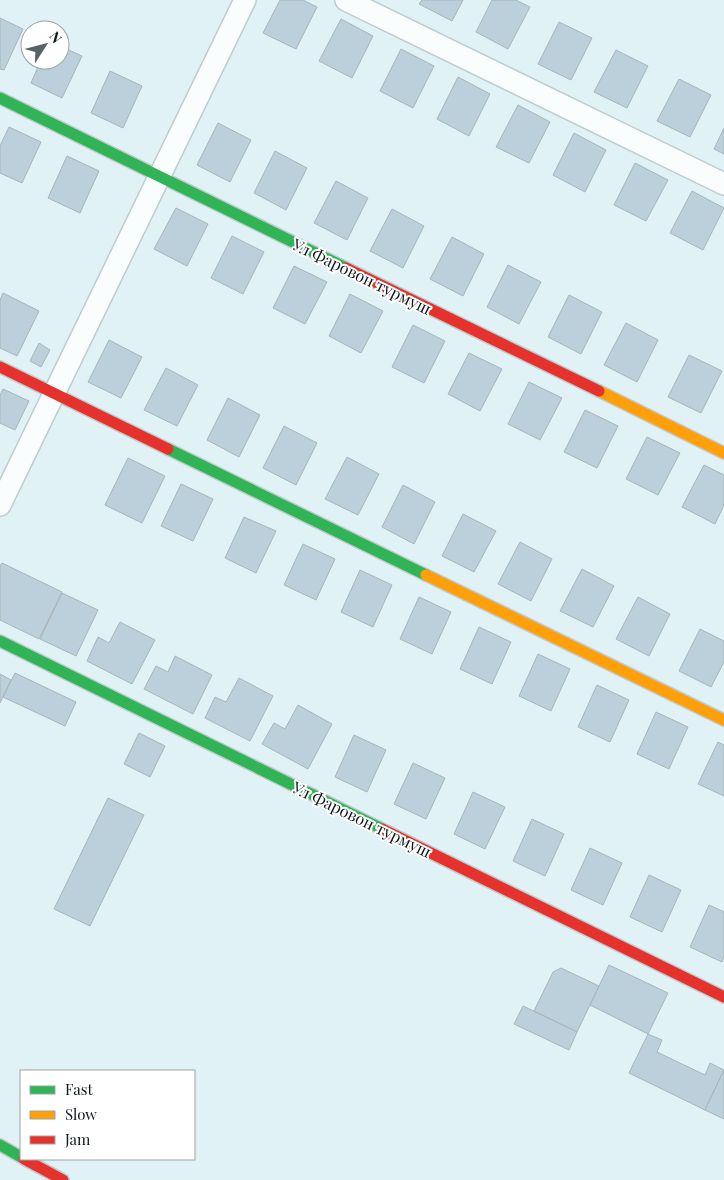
<svg xmlns="http://www.w3.org/2000/svg" width="724" height="1180" viewBox="0 0 724 1180" font-family="'Playfair Display',serif">
  <rect width="100%" height="100%" fill="#e1f2f7"/>
  <g fill="#bbd0db" stroke="#a9b4b9">
    <path d="M 280,0 L 303,0 L 317,7 L 296,49 L 263,33 Z"/>
    <path d="M 422,0 L 463,0 L 452,21 L 419,4 Z"/>
    <path d="M 492,0 L 516,0 L 530,7 L 508,49 L 476,32 Z"/>
    <path d="M 0,18 L 23,29 L 4,70 L 0,69 Z"/>
    <path d="M 341,19 L 373,36 L 352,78 L 319,61 Z"/>
    <path d="M 559,22 L 592,38 L 571,80 L 538,64 Z"/>
    <path d="M 60,46 L 82,56 L 62,98 L 31,83 L 41,60 L 60,60 Z"/>
    <path d="M 401,49 L 434,66 L 413,108 L 380,91 Z"/>
    <path d="M 616,50 L 648,66 L 627,108 L 594,92 Z"/>
    <path d="M 110,71 L 142,86 L 123,128 L 91,113 Z"/>
    <path d="M 458,77 L 490,94 L 469,136 L 437,119 Z"/>
    <path d="M 679,79 L 711,95 L 690,137 L 657,121 Z"/>
    <path d="M 518,105 L 550,122 L 529,163 L 496,147 Z"/>
    <path d="M 218,123 L 251,140 L 230,182 L 197,165 Z"/>
    <path d="M 9,127 L 41,142 L 22,183 L 0,173 L 0,146 Z"/>
    <path d="M 724,128 L 724,154 L 714,149 Z"/>
    <path d="M 574,133 L 606,150 L 585,192 L 553,175 Z"/>
    <path d="M 275,151 L 307,168 L 286,210 L 254,193 Z"/>
    <path d="M 67,156 L 99,171 L 80,213 L 48,198 Z"/>
    <path d="M 635,163 L 668,180 L 646,221 L 614,205 Z"/>
    <path d="M 336,181 L 368,198 L 347,240 L 314,223 Z"/>
    <path d="M 692,191 L 724,208 L 703,250 L 670,233 Z"/>
    <path d="M 176,208 L 208,224 L 187,266 L 154,249 Z"/>
    <path d="M 392,209 L 424,226 L 403,268 L 370,251 Z"/>
    <path d="M 232,236 L 264,252 L 243,294 L 211,278 Z"/>
    <path d="M 452,237 L 484,254 L 463,296 L 430,279 Z"/>
    <path d="M 508,265 L 541,282 L 519,324 L 487,307 Z"/>
    <path d="M 294,266 L 327,282 L 305,324 L 273,308 Z"/>
    <path d="M 3,293 L 39,311 L 17,356 L 0,348 L 0,300 Z"/>
    <path d="M 350,294 L 383,311 L 361,353 L 329,336 Z"/>
    <path d="M 569,295 L 602,312 L 581,354 L 548,337 Z"/>
    <path d="M 626,323 L 658,340 L 637,382 L 604,365 Z"/>
    <path d="M 413,325 L 445,341 L 424,383 L 392,367 Z"/>
    <path d="M 109,340 L 142,357 L 121,398 L 88,382 Z"/>
    <path d="M 39,343 L 50,350 L 41,367 L 30,361 Z"/>
    <path d="M 469,353 L 502,369 L 480,411 L 448,394 Z"/>
    <path d="M 689,355 L 722,371 L 701,413 L 668,397 Z"/>
    <path d="M 166,368 L 198,385 L 177,426 L 144,410 Z"/>
    <path d="M 529,382 L 562,398 L 540,440 L 508,424 Z"/>
    <path d="M 3,389 L 29,401 L 15,430 L 0,423 L 0,395 Z"/>
    <path d="M 228,398 L 260,415 L 239,457 L 207,440 Z"/>
    <path d="M 585,410 L 618,426 L 597,468 L 564,452 Z"/>
    <path d="M 284,426 L 317,443 L 296,485 L 263,468 Z"/>
    <path d="M 647,437 L 680,453 L 658,495 L 626,479 Z"/>
    <path d="M 347,457 L 379,474 L 358,515 L 325,499 Z"/>
    <path d="M 128,458 L 165,476 L 142,523 L 105,505 Z"/>
    <path d="M 704,465 L 724,475 L 724,505 L 715,524 L 682,507 Z"/>
    <path d="M 181,484 L 213,499 L 193,541 L 161,526 Z"/>
    <path d="M 403,485 L 435,502 L 414,544 L 382,527 Z"/>
    <path d="M 463,514 L 496,531 L 474,572 L 442,556 Z"/>
    <path d="M 244,517 L 276,531 L 256,573 L 225,558 Z"/>
    <path d="M 520,542 L 552,559 L 531,601 L 498,584 Z"/>
    <path d="M 303,544 L 335,559 L 316,600 L 284,585 Z"/>
    <path d="M 2,563 L 62,592 L 39,639 L 0,620 L 0,566 Z"/>
    <path d="M 582,569 L 614,586 L 593,627 L 560,611 Z"/>
    <path d="M 360,570 L 392,585 L 373,627 L 341,612 Z"/>
    <path d="M 62,593 L 98,610 L 76,656 L 40,639 Z"/>
    <path d="M 419,597 L 451,612 L 432,654 L 400,639 Z"/>
    <path d="M 638,597 L 670,614 L 649,656 L 616,639 Z"/>
    <path d="M 120,622 L 155,640 L 132,684 L 87,661 L 98,637 L 109,643 Z"/>
    <path d="M 479,627 L 511,642 L 492,684 L 460,669 Z"/>
    <path d="M 700,629 L 724,641 L 724,662 L 711,687 L 679,671 Z"/>
    <path d="M 538,654 L 570,669 L 551,711 L 519,696 Z"/>
    <path d="M 175,656 L 212,675 L 193,714 L 144,689 L 156,666 L 168,672 Z"/>
    <path d="M 15,673 L 76,702 L 65,726 L 3,697 Z"/>
    <path d="M 0,674 L 11,680 L 0,703 Z"/>
    <path d="M 239,678 L 273,696 L 250,741 L 205,718 L 215,697 L 226,702 Z"/>
    <path d="M 597,685 L 629,700 L 610,742 L 578,727 Z"/>
    <path d="M 298,705 L 332,724 L 308,769 L 262,744 L 274,723 L 285,729 Z"/>
    <path d="M 656,712 L 688,727 L 669,769 L 637,754 Z"/>
    <path d="M 139,733 L 165,746 L 150,777 L 124,764 Z"/>
    <path d="M 354,735 L 386,750 L 367,792 L 335,777 Z"/>
    <path d="M 718,742 L 724,745 L 724,796 L 698,784 Z"/>
    <path d="M 413,763 L 445,778 L 426,819 L 394,804 Z"/>
    <path d="M 473,792 L 505,807 L 485,849 L 454,834 Z"/>
    <path d="M 108,798 L 144,815 L 90,926 L 54,909 Z"/>
    <path d="M 532,819 L 564,834 L 545,876 L 513,861 Z"/>
    <path d="M 590,848 L 622,863 L 603,905 L 571,890 Z"/>
    <path d="M 649,875 L 681,890 L 662,932 L 630,917 Z"/>
    <path d="M 709,905 L 724,912 L 724,956 L 722,962 L 690,947 Z"/>
    <path d="M 609,965 L 668,993 L 648,1034 L 590,1005 Z"/>
    <path d="M 561,968 L 599,986 L 577,1032 L 534,1011 L 553,972 Z"/>
    <path d="M 523,1006 L 577,1032 L 569,1050 L 514,1024 Z"/>
    <path d="M 648,1034 L 662,1040 L 657,1052 L 705,1075 L 710,1063 L 724,1070 L 705,1110 L 629,1073 Z"/>
    <path d="M 724,1070 L 724,1119 L 705,1110 Z"/>
  </g>
  <g fill="none" stroke-linecap="round" stroke-linejoin="round">
    <g stroke="#bfcccf" stroke-width="24">
      <g id="street">
        <path d="M 346,0 L 724,184"/>
        <path d="M 0,505 L 245,0"/>
      </g>
    </g>
    <g stroke="#bfcccf" stroke-width="14">
      <g id="fast">
        <path d="M 0,98 L 346,268"/>
        <path d="M 168,449 L 426,575"/>
        <path d="M 0,641 L 382,829"/>
        <path d="M 0,1145 L 21,1157"/>
      </g>
    </g>
    <g stroke="#bfcccf" stroke-width="14">
      <g id="slow">
        <path d="M 599,391 L 724,453"/>
        <path d="M 426,575 L 724,720"/>
      </g>
    </g>
    <g stroke="#bfcccf" stroke-width="14">
      <g id="jam">
        <path d="M 346,268 L 599,391"/>
        <path d="M 0,367 L 168,449"/>
        <path d="M 382,829 L 724,997"/>
        <path d="M 24,1159 L 63,1180"/>
      </g>
    </g>
    <use href="#street" stroke="#fafdfe" stroke-width="21"/>
    <use href="#fast" stroke="#30b455" stroke-width="11"/>
    <use href="#slow" stroke="#ff9f0a" stroke-width="11"/>
    <use href="#jam" stroke="#e5322d" stroke-width="11"/>
  </g>
  <g text-anchor="middle" dominant-baseline="central" stroke-width="4" stroke-linejoin="round" paint-order="stroke">
    <g font-size="16" fill="#0b1619" stroke="#fff">
      <text transform="translate(362 276) rotate(26)">Ул Фаровон турмуш</text>
      <text transform="translate(362 819) rotate(26)">Ул Фаровон турмуш</text>
    </g>
  </g>
  <rect x="20" y="1070" width="175" height="90" fill="#ffffff" stroke="#9da2a3"/>
  <rect x="30" y="1086" width="25" height="8" fill="#30b455" stroke="#9da2a3"/>
  <text x="65" y="1095" font-size="15" fill="#0b1619">Fast</text>
  <rect x="30" y="1111" width="25" height="8" fill="#ff9f0a" stroke="#9da2a3"/>
  <text x="65" y="1120" font-size="15" fill="#0b1619">Slow</text>
  <rect x="30" y="1136" width="25" height="8" fill="#e5322d" stroke="#9da2a3"/>
  <text x="65" y="1145" font-size="15" fill="#0b1619">Jam</text>
  <g transform="translate(45 45) rotate(54)"><circle r="24" fill="#ffffff" stroke="#9da2a3"/>
  <path d="M0-4L9 19L0 12L-9 19Z" fill="#566367"/>
  <text y="-8" font-size="14" font-weight="bold" text-anchor="middle" fill="#0b1619">N</text>
  </g>
</svg>
